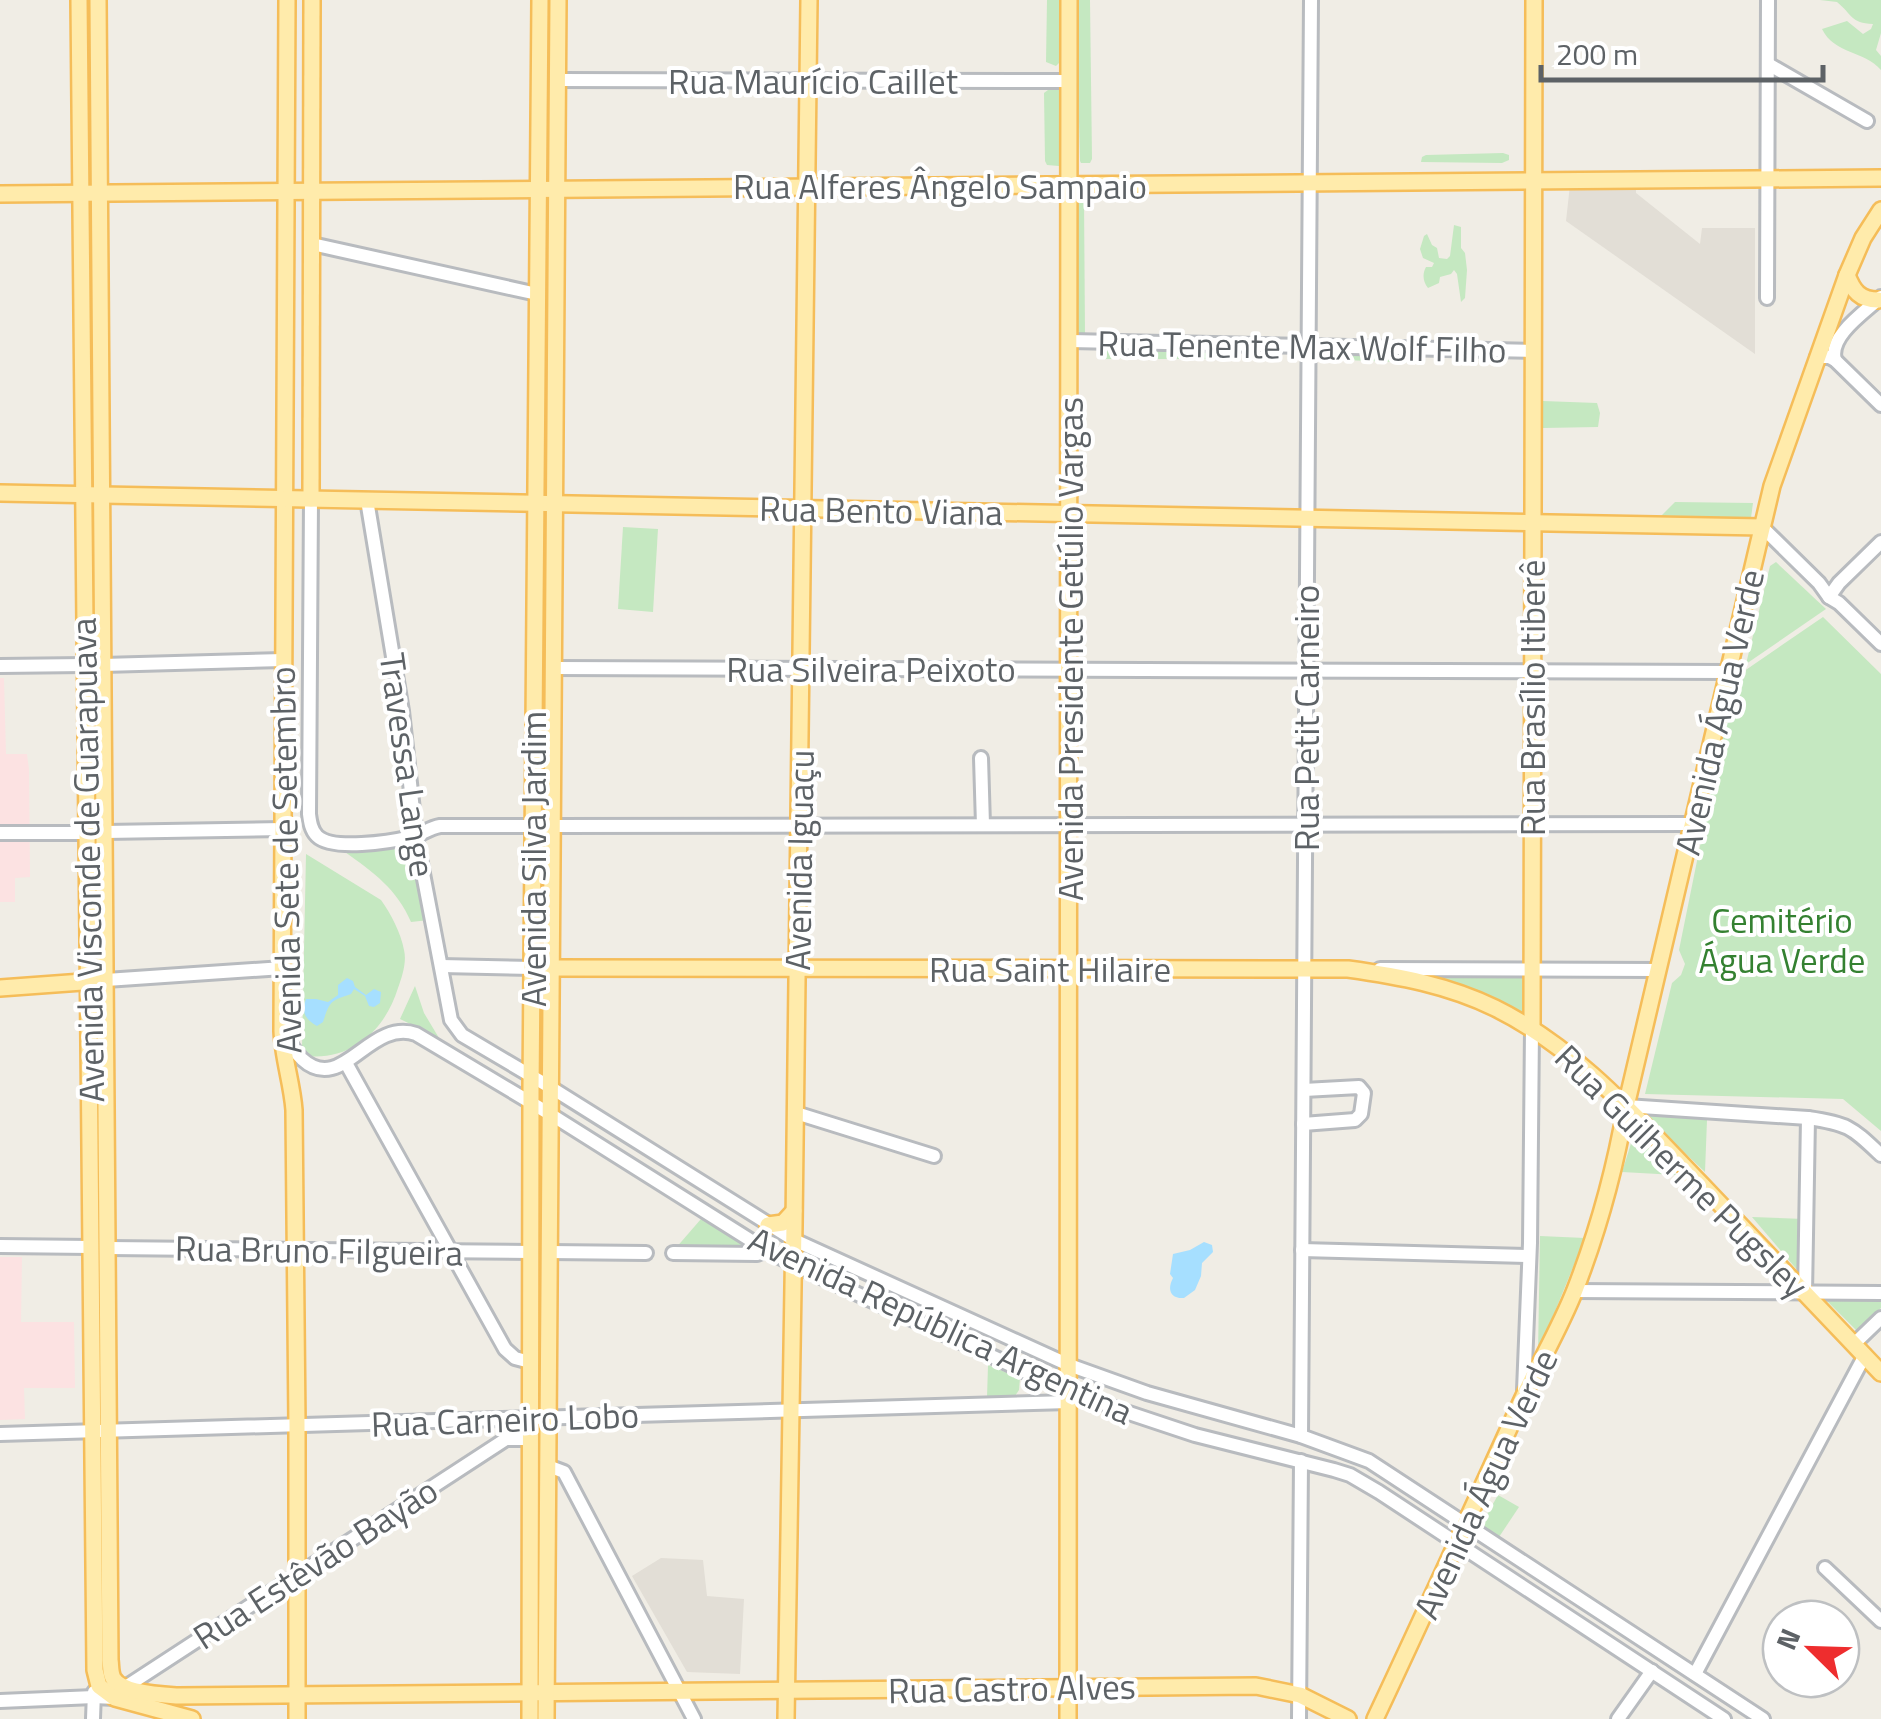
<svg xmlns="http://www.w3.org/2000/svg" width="1881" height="1719" viewBox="0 0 1881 1719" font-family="'Titillium Web',sans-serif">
  <rect width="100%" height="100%" fill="#f0ede5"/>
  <g fill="#e2ded6">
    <path d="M 1636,184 L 1636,193 L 1700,244 L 1702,228 L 1755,228 L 1755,354 L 1566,221 L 1570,185 Z"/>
    <path d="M 661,1558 L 703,1560 L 707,1596 L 744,1599 L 740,1674 L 687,1672 L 632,1576 Z"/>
  </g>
  <g fill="#fce2e2">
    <path d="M 0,678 L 4,678 L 6,754 L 27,754 L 29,769 L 30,877 L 15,878 L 15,902 L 0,902 Z"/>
    <path d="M 0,1257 L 22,1257 L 21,1322 L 74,1322 L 75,1388 L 24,1388 L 25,1419 L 0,1420 Z"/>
  </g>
  <g fill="#c5e8c1">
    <path d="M 1047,0 L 1060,0 L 1059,63 L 1056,66 L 1046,62 Z"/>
    <path d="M 1076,0 L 1090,0 L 1092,159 L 1090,163 L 1081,163 L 1080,161 Z"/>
    <path d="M 1820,0 L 1881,0 L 1881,33 L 1876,50 L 1881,56 L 1881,70 C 1865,51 1834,54 1822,29 L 1847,21 L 1863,34 L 1871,29 L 1873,24 C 1850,23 1853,15 1837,2 Z"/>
    <path d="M 1052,87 L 1059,88 L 1061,93 L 1061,161 L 1059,166 L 1047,165 L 1045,161 L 1044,93 Z"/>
    <path d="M 1503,153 L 1509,155 L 1509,160 L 1502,163 L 1421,162 L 1422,157 L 1426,155 Z"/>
    <path d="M 1078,193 L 1084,196 L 1085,334 L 1082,336 L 1077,330 Z"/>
    <path d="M 1454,225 L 1461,227 L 1461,248 L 1465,253 L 1467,270 L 1465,298 L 1461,302 L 1457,274 L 1454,270 L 1451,274 L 1440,277 L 1439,283 L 1428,288 C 1423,282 1422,274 1426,267 L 1432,267 L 1434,263 L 1423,258 L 1420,249 L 1424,236 L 1427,234 L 1432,245 L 1437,248 L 1439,258 L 1447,259 L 1450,256 Z"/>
    <path d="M 1103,349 L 1214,350 L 1218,351 L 1216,358 L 1213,359 L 1103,359 L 1100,354 Z"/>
    <path d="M 1319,352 L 1421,356 L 1423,358 L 1420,363 L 1319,359 L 1316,356 Z"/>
    <path d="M 1543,401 L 1597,403 L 1600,413 L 1598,427 L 1543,428 L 1541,425 L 1541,406 Z"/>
    <path d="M 1675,502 L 1753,503 L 1751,518 L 1659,518 Z"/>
    <path d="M 623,527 L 658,529 L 653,612 L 618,609 Z"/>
    <path d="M 1776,562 L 1826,609 L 1746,664 L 1770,566 Z"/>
    <path d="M 1823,617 L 1881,674 L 1881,1131 L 1843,1099 L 1645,1094 L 1672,983 L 1681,975 L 1685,964 L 1679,950 L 1734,678 Z"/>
    <path d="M 409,845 L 429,920 L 411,922 C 397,889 373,872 345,852 Z"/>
    <path d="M 306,854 L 381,900 C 391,914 401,933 404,950 C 407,962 402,977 398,988 C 385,1030 352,1061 306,1056 L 302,1047 Z"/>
    <path d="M 1422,974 L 1522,974 L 1522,1013 L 1473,990 Z"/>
    <path d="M 415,986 L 424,1013 L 439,1038 L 400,1019 Z"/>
    <path d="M 1645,1115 L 1707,1120 L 1705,1172 Z"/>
    <path d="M 1634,1134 L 1676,1175 L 1622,1172 Z"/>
    <path d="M 1752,1217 L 1804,1219 L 1805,1279 Z"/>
    <path d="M 701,1219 L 751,1248 L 675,1249 Z"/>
    <path d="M 1540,1236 L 1585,1238 L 1538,1353 Z"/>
    <path d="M 1881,1297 L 1881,1308 L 1858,1332 L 1824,1298 Z"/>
    <path d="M 988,1365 L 1020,1378 L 1019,1390 L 1015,1396 L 987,1397 Z"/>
    <path d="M 1498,1495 L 1519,1507 L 1499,1537 L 1481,1525 Z"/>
  </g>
  <g fill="#a6dfff">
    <path d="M 347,978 L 353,981 L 355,987 L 366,995 L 374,989 L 381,992 L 380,1003 L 374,1007 L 369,1006 L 365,996 L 354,989 L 351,994 C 330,1001 330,1001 323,1022 L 317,1026 C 305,1019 301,1012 306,999 L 316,999 L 328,1002 L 338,995 L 338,985 Z"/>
    <path d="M 1204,1242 L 1212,1245 L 1213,1252 L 1202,1263 L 1201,1276 L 1195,1290 L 1184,1298 C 1170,1299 1167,1289 1173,1278 L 1170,1274 L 1173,1254 L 1190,1250 Z"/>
  </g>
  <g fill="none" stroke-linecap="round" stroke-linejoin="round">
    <g stroke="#b8bbbf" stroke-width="18">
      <g id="minor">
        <path d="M 1768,64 L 1867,121"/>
        <path d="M 557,80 L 1069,81"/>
        <path d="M 312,244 L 537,294"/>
        <path d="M 1767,298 L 1768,0"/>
        <path d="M 1070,341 L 1533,351"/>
        <path d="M 1817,357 L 1829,357 L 1835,360 L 1881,405"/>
        <path d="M 1835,360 C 1828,336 1865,312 1881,297"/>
        <path d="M 311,499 L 309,814 C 310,822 311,830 317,836 C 332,851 390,842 411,837 C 422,835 428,828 440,826 L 533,826"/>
        <path d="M 367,500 L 402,711 L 416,837 L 451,1020 L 462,1035 L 550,1087 L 794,1240 L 1069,1365 L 1147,1393 L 1301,1436 L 1369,1461 L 1763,1719"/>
        <path d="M 1762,527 L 1819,583 L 1829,597 L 1839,603 L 1881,644"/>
        <path d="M 1829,597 L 1839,583 L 1881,542"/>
        <path d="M 103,665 L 283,660"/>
        <path d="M 0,666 L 85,665"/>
        <path d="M 553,668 L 1728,672"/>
        <path d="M 981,758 L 983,825"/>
        <path d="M 552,826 L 1692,824"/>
        <path d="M 105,832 L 283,829"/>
        <path d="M 0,833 L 87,833"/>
        <path d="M 441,966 L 532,968"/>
        <path d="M 1380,969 L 1658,970"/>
        <path d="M 106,980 L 283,968"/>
        <path d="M 284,1033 C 289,1042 294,1052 302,1059 C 342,1096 369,1018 416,1034 L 550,1114 L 766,1250 L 793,1264 L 1026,1372 L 1117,1409 L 1195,1435 L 1334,1470 L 1350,1475 L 1379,1492 L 1724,1719"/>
        <path d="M 346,1063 L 505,1349 L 515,1358 L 530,1362"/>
        <path d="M 1626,1106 L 1808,1118 C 1849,1124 1851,1127 1881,1155"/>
        <path d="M 796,1113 L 934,1156"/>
        <path d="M 1303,1124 L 1355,1120 L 1361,1114 L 1364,1093 L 1359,1087 L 1304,1090"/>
        <path d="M 0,1246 L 91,1247"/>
        <path d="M 108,1248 L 531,1252"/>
        <path d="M 1302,1250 L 1529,1256"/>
        <path d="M 549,1252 L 646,1253"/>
        <path d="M 673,1253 L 757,1254 L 766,1250"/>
        <path d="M 1574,1291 L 1881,1293"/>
        <path d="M 1805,1294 L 1808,1118"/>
        <path d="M 1854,1344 L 1881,1318"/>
        <path d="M 1524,1390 L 1530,1243 L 1532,1028"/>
        <path d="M 0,1434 L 1069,1402"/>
        <path d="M 1301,1436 L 1311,0"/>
        <path d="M 548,1466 L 564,1472 L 694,1719"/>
        <path d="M 1825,1568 L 1881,1621"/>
        <path d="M 1695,1674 L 1865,1355"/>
        <path d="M 124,1688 L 506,1439 L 530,1439"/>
        <path d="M 0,1701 L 94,1697 L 115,1698"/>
        <path d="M 93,1719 L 94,1692"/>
        <path d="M 1299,1719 L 1301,1461"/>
        <path d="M 1618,1719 L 1652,1671"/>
      </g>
    </g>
    <g stroke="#f5bd59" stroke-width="20">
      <g id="major">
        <path d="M 79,0 L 95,1670 L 99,1686 L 115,1698 L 192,1719"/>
        <path d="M 98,0 L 110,1660 C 111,1666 110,1672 113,1678 C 121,1693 162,1695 178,1696 L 1256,1686 L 1300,1695 L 1348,1719"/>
        <path d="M 287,0 L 282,1031 C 283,1058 292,1083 294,1110 L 297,1425 L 297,1719"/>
        <path d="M 0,194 L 1881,178"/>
        <path d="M 1847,275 C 1853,291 1860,300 1878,300"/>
        <path d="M 0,493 L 1762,527"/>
        <path d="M 311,499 L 312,0"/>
        <path d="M 541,968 L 1348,969 C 1398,976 1448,985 1495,1008 C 1578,1049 1638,1119 1702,1185 C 1762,1248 1821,1310 1881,1373"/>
        <path d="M 0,988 L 96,981"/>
        <path d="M 1532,1028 L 1534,0"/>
        <path d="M 768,1225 L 783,1223 L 794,1211"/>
        <path d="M 530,1719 L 531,1090 L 540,0"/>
        <path d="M 546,1719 L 558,0"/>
        <path d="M 786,1719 L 794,1225 L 809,0"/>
        <path d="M 1068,1719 L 1069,0"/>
        <path d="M 1375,1719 C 1425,1613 1473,1507 1522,1400 C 1539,1363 1560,1328 1575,1290 C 1598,1231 1615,1169 1626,1106 L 1772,486 L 1847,275 L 1863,238 L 1881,210"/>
      </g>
    </g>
    <use href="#minor" stroke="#fff" stroke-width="12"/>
    <use href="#major" stroke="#ffebab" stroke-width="15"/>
  </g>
  <g text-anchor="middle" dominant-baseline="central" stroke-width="8" stroke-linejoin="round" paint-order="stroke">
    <g font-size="35" fill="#5d6266" stroke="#fff">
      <text x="813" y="81">Rua Maurício Caillet</text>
      <text x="940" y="186">Rua Alferes Ângelo Sampaio</text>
      <text transform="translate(1302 346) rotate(1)">Rua Tenente Max Wolf Filho</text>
      <text transform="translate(881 510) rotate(1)">Rua Bento Viana</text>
      <text transform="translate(1070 649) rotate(-90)">Avenida Presidente Getúlio Vargas</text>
      <text x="871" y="669">Rua Silveira Peixoto</text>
      <text transform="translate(1532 698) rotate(-90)">Rua Brasílio Itiberê</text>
      <text transform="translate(1719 712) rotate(-77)">Avenida Água Verde</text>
      <text transform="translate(1306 718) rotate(-90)">Rua Petit Carneiro</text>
      <text transform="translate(408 765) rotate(82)">Travessa Lange</text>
      <text transform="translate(533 859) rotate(-90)">Avenida Silva Jardim</text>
      <text transform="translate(87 860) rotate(-91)">Avenida Visconde de Guarapuava</text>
      <text transform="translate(285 860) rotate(-91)">Avenida Sete de Setembro</text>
      <text transform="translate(799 860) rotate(-89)">Avenida Iguaçu</text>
      <text x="1050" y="969">Rua Saint Hilaire</text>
      <text transform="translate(1682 1171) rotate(45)">Rua Guilherme Pugsley</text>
      <text transform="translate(319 1250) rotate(1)">Rua Bruno Filgueira</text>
      <text transform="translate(941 1325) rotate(25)">Avenida República Argentina</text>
      <text transform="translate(505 1419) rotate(-2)">Rua Carneiro Lobo</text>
      <text transform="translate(1485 1484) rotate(-65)">Avenida Água Verde</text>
      <text transform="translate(315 1563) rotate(-33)">Rua Estêvão Bayão</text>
      <text transform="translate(1012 1688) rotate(-1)">Rua Castro Alves</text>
    </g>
    <g font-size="35" fill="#348131" stroke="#fff">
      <text x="1782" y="920">Cemitério<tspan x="1782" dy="40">Água Verde</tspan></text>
    </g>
  </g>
  <g transform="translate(1811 1649) rotate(293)"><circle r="48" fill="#ffffff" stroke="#bec0c2" stroke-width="2.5"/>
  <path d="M0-8L18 38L0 25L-18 38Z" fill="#ee2d2e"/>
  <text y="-15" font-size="28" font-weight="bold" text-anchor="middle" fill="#5d6266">N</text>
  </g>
  <path d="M1541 65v15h282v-15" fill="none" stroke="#5d6266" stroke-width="5"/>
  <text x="1556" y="65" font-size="30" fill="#5d6266" stroke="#ffffff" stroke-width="8" paint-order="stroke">200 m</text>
</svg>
